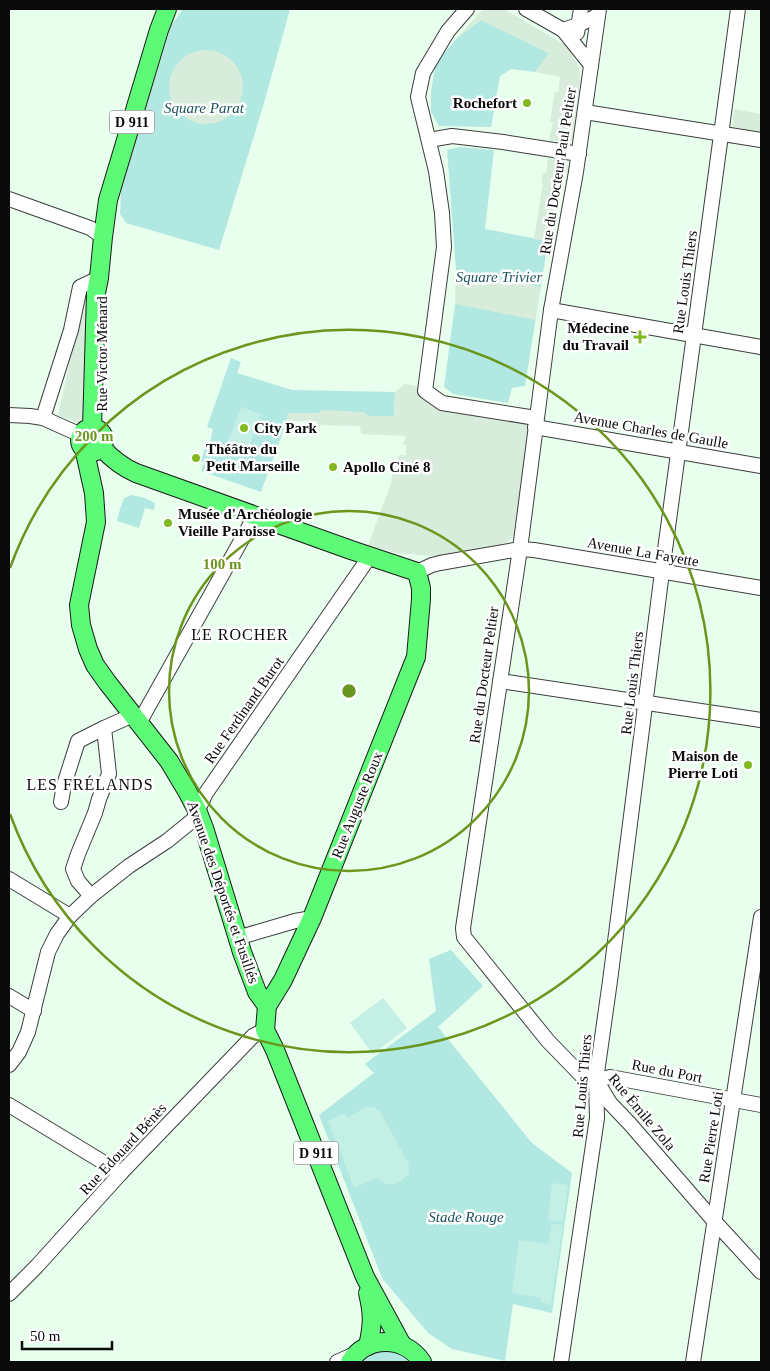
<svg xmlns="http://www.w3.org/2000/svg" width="770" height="1371" viewBox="0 0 770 1371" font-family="'Times New Roman',serif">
  <rect width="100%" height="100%" fill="#e7ffec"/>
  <g fill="#b1e8e2">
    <path d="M 183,9 L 290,9 L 264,103 L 219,250 L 126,223 L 120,214 L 121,190 L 171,26 Z"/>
    <path d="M 481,20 L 549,53 L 535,72 L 511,69 L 500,76 L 491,127 L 439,126 L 431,112 L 431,91 L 436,63 L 458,37 Z"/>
    <path d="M 460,147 L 494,150 L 485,229 L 548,241 L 525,386 L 512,388 L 508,403 L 453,394 L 444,387 L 456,297 L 456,270 L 447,150 Z"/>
    <path d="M 231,358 L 241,362 L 237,373 L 292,390 L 395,392 L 394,416 C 359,417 324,413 288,413 L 287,421 L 261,492 L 201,471 L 204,462 L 201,461 L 207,442 L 210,443 L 213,429 L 207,427 Z"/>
    <path d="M 132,495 L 145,498 L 155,503 L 154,510 L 145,508 L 139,528 L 117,521 L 120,509 L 124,498 Z"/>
    <path d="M 451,950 L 483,986 L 438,1027 L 532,1143 L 572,1173 L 552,1313 L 513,1304 L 505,1361 L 452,1349 L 428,1333 L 382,1278 L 319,1115 L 374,1073 L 365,1064 L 436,1011 L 429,959 Z"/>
    <path d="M 375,1350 L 400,1350 L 416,1362 L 360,1362 Z"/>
  </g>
  <g fill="#c3efe5">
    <path d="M 241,407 L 261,414 L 248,450 L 228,442 Z"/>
    <path d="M 383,998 L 407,1028 L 373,1054 L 350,1023 Z"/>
    <path d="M 369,1107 L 373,1107 L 379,1110 L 409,1164 L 409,1173 C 399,1185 390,1189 377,1178 L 354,1188 L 328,1121 L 344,1113 L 348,1118 L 362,1109 Z"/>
    <path d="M 552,1183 L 568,1185 L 563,1222 L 548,1220 Z"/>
    <path d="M 552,1224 L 563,1225 L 551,1305 L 541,1302 L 541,1298 L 512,1293 L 519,1240 L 548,1244 Z"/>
  </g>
  <g fill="#d8ecdb">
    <path d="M 483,9 L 504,9 L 567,46 L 579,68 L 580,82 L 574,136 L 570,144 L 549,140 L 553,122 L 550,121 L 555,92 L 558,92 L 560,77 L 535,72 L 549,53 L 481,20 L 458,37 Z"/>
    <circle cx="206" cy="87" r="37"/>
    <path d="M 734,109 L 761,114 L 761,132 L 732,127 Z"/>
    <path d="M 548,158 L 565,163 L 569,166 L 568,172 L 559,174 L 548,241 L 534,239 L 543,183 L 541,183 L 543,173 L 546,173 Z"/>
    <path d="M 456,270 L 541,287 L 535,320 L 455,304 Z"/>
    <path d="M 89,293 L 84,426 L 58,415 L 70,361 Z"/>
    <path d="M 405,384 L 426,387 L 443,404 L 533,417 L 517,527 L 515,534 L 508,542 L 503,545 L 443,556 L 433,556 L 396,553 L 368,545 L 392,481 L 391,480 L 399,455 L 406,455 L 406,445 L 403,444 L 406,436 L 361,434 L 360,426 L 318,425 L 317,421 L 287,421 L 288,413 L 319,413 L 322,410 L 364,412 L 369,416 L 394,416 L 395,392 Z"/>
  </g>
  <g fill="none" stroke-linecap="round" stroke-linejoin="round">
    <g stroke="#3d3d3d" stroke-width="16">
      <g id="minor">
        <path d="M 467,9 L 448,31 L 423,73 L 418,97 L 436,171 L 442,213 L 444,247 L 425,391 L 442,403 L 536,418"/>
        <path d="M 526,9 L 563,30 L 591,65"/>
        <path d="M 599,9 L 576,172 L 551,310 L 520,549 L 463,928 L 464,937 L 548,1041 L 583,1077 L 596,1080 L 610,1103 L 630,1124 L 715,1222 L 761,1272"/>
        <path d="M 563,30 L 578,25 L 597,16"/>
        <path d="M 577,33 L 581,9"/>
        <path d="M 585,112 L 761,140"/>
        <path d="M 429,140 L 452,136 L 503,142 L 579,154"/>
        <path d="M 9,199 L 90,228 L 103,237"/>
        <path d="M 551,310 L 761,347"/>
        <path d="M 9,415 L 30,416 L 43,418 L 81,435"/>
        <path d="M 43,418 L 71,330 L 80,287 L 99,278"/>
        <path d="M 535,427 L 761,466"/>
        <path d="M 417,572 L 432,565 L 440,563 L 520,549 L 534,550 L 761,588"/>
        <path d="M 500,681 L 761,720"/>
        <path d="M 139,723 L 255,516"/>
        <path d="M 61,802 L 64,785 L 78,741 L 104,728"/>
        <path d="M 9,879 L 70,916"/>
        <path d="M 91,896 L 78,881 L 73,869 L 78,854 L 95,813 L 99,799 L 109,774 L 104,728 L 133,715"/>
        <path d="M 237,938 L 295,921 L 312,918"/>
        <path d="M 9,996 L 34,1011"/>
        <path d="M 9,1065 L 19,1052 L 28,1032 L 48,952 L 57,934 L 70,916 L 91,896 L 129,866 L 167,841 L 193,820 L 206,793 L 370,556"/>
        <path d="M 596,1080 L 610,1077 L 761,1105"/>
        <path d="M 9,1105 L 121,1173"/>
        <path d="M 9,1294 L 37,1266 L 121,1173 L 253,1036 L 265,1030"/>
        <path d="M 337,1362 L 357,1353"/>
        <path d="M 561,1362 L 597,1118 L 596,1080 L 610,981 L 662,572 L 738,9"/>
        <path d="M 693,1362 L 761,917"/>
      </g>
    </g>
    <g stroke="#1b1b1b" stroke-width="20">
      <g id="major">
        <path d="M 92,428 L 96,293 L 99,278 L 103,237 L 108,200 L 159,30 L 167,9"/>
        <circle cx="92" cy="440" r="12"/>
        <path d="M 101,447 C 112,459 122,467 136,473 L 351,550 L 417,572 L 421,588 L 421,599 L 416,657 L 312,918 L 283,980 L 267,1006 L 265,1030 L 275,1050 L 365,1277 L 402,1345"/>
        <path d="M 88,451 L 86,457 L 94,493 L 96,522 L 79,605 L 81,625 L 88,649 L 95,665 L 107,682 L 169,761 L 187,791 L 197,810 L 204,828 L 242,952 L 257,992 L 267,1006"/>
        <path d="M 368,1346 C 373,1324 373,1314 368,1293"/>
        <path d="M 350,1362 C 367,1335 405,1336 422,1362"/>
      </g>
    </g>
    <use href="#minor" stroke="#fff" stroke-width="14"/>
    <use href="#major" stroke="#5cfa77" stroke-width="18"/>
  </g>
  <g fill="none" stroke="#6a961d" stroke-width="2.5">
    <circle cx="349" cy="691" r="180"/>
    <path d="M10 568A361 361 0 1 1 10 814"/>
  </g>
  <g fill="#82b922" stroke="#fff" stroke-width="2">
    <circle cx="527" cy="103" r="5"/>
    <path d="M637.5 329.5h5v5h5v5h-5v5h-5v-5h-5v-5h5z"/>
    <circle cx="244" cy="428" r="5"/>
    <circle cx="196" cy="458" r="5"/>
    <circle cx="333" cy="467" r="5"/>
    <circle cx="168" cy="523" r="5"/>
    <circle cx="748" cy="765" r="5"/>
  </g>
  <g text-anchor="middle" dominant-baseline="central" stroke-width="5" stroke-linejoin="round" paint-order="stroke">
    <g fill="#fff" stroke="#545454" stroke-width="1">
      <rect x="109.5" y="110.5" width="45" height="23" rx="4"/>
      <rect x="293.5" y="1141.5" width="45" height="23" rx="4"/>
    </g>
    <g font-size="14" font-weight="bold" fill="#0a0a0a">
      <text x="132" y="122">D 911</text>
      <text x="316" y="1153">D 911</text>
    </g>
    <g font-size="15" font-weight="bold" fill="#0a0a0a" stroke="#fff" text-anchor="start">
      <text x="517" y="103" text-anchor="end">Rochefort</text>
      <text x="629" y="328" text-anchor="end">Médecine<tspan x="629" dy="17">du Travail</tspan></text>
      <text x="254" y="428">City Park</text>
      <text x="206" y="449">Théâtre du<tspan x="206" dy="17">Petit Marseille</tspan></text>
      <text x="343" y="467">Apollo Ciné 8</text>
      <text x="178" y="514">Musée d'Archéologie<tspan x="178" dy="17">Vieille Paroisse</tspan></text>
      <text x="738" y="756" text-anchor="end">Maison de<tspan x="738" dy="17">Pierre Loti</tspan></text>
    </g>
    <g font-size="15" font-style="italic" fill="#1b5260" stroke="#fff">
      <text x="204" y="108">Square Parat</text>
      <text x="499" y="277">Square Trivier</text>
      <text x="466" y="1217">Stade Rouge</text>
    </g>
    <g font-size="15" fill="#0a0a0a" stroke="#fff">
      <text transform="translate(558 171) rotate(-81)">Rue du Docteur Paul Peltier</text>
      <text transform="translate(685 282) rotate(-82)">Rue Louis Thiers</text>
      <text transform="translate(102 354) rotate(-90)">Rue Victor Ménard</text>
      <text transform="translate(651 430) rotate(10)">Avenue Charles de Gaulle</text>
      <text transform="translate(643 552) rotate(10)">Avenue La Fayette</text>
      <text transform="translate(484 675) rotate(-82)">Rue du Docteur Peltier</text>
      <text transform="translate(632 683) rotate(-83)">Rue Louis Thiers</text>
      <text transform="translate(244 710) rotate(-55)">Rue Ferdinand Burot</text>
      <text transform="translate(357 805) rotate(-68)">Rue Auguste Roux</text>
      <text transform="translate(223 892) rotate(71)">Avenue des Déportés et Fusillés</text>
      <text transform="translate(667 1071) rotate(11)">Rue du Port</text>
      <text transform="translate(582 1086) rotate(-85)">Rue Louis Thiers</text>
      <text transform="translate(642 1112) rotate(50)">Rue Émile Zola</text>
      <text transform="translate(711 1137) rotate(-81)">Rue Pierre Loti</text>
      <text transform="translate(123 1149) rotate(-47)">Rue Edouard Bénès</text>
    </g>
    <g font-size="16" letter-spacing="1" fill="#0a0a0a" stroke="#fff">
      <text x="240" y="634">LE ROCHER</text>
      <text x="90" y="784">LES FRÉLANDS</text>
    </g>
  </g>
  <circle cx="349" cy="691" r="8" fill="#6a961d" stroke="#fff" stroke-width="2.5"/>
  <g font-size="15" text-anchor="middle" font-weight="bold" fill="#6a961d" stroke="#fff" stroke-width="5" stroke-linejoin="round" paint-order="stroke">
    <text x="94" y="441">200 m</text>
    <text x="222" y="569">100 m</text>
  </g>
  <rect width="770" height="1371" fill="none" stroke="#0a0a0a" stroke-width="20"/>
  <path d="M22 1341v8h90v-8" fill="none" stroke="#0a0a0a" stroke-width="2.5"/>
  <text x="30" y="1341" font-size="15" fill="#0a0a0a" stroke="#ffffff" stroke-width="4" paint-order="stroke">50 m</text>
</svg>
